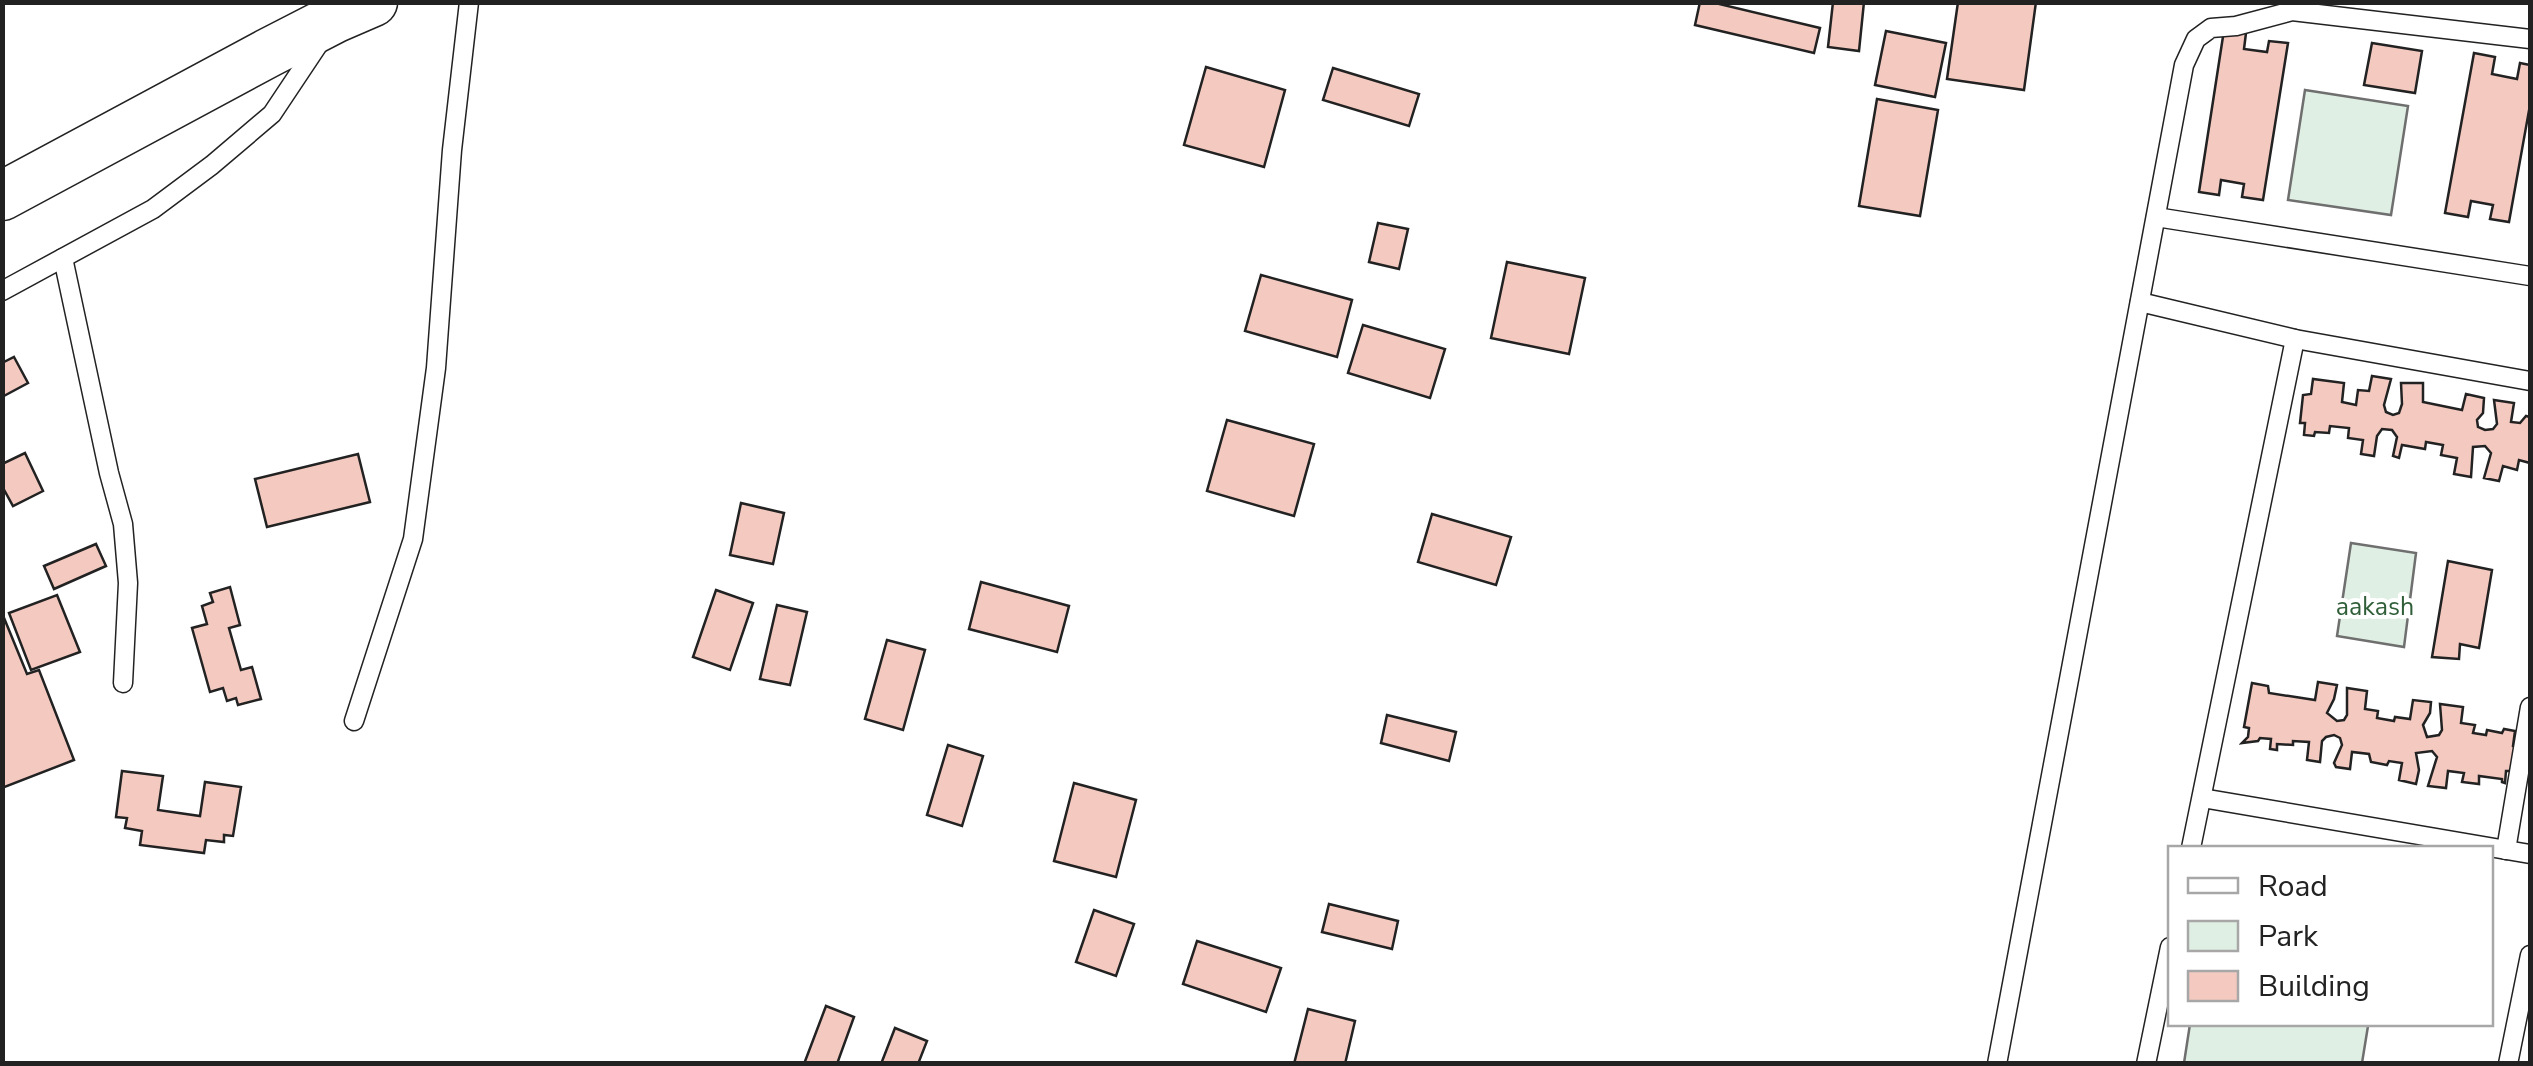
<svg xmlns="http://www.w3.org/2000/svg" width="2533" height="1066" viewBox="0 0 2533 1066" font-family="'Nunito Sans',sans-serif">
  <rect width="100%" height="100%" fill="#fff"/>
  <g fill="#e0efe3" stroke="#6f6f6f" stroke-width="2.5">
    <path d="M 2305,90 L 2408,106 L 2391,215 L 2288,200 Z"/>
    <path d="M 2351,543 L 2416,553 L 2404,647 L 2337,636 Z"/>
    <path d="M 2190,1024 L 2352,1024 L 2368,1026 L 2362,1063 L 2184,1063 Z"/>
  </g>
  <g fill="#f3c9c0" stroke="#222" stroke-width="2.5">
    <path d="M 1700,2 L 1711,2 L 1820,28 L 1814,53 L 1695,25 Z"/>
    <path d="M 1833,2 L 1864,2 L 1859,51 L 1828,47 Z"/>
    <path d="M 1958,2 L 2036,2 L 2024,90 L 1947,79 Z"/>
    <path d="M 2224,30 L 2246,33 L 2244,49 L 2267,52 L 2269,41 L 2288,43 L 2263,200 L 2242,197 L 2244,184 L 2221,180 L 2219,195 L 2199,192 Z"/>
    <path d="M 1886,31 L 1946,43 L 1935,97 L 1875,85 Z"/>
    <path d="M 2372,43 L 2422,51 L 2415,93 L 2364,85 Z"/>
    <path d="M 2474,53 L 2495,57 L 2492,74 L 2517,79 L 2520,63 L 2530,65 L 2530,105 L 2509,222 L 2490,219 L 2493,205 L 2471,201 L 2468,217 L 2445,213 Z"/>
    <path d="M 1206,67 L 1285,90 L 1264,167 L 1184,145 Z"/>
    <path d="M 1333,68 L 1419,94 L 1409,126 L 1323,100 Z"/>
    <path d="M 1877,99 L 1938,110 L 1920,216 L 1859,206 Z"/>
    <path d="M 1378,223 L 1408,229 L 1399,269 L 1369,262 Z"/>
    <path d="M 1507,262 L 1585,278 L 1569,354 L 1491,338 Z"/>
    <path d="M 1261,275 L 1352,300 L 1337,357 L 1245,331 Z"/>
    <path d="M 1363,325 L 1445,349 L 1430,398 L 1348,373 Z"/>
    <path d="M 14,357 L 28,383 L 2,397 L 2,363 Z"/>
    <path d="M 2372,376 L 2391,379 L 2384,405 L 2386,412 L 2393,415 L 2399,413 L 2402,404 L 2401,383 L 2423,383 L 2423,402 L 2462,410 L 2466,394 L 2484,398 L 2483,413 L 2477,420 L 2478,427 L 2485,430 L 2493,429 L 2497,424 L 2494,400 L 2514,403 L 2511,422 L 2520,423 L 2526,416 L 2530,417 L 2530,463 L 2519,460 L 2517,470 L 2503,466 L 2499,481 L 2484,478 L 2491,453 L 2485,446 L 2473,447 L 2471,477 L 2454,474 L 2457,458 L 2441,455 L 2443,445 L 2426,442 L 2425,449 L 2402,445 L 2399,458 L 2393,456 L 2397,437 L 2392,430 L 2382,429 L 2377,436 L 2374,456 L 2361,454 L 2363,440 L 2348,438 L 2349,428 L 2330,426 L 2329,433 L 2315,432 L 2314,436 L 2304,435 L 2305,423 L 2300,423 L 2303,395 L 2311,394 L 2313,379 L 2344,383 L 2342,402 L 2356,405 L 2358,390 L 2369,391 Z"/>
    <path d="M 1227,420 L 1314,444 L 1294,516 L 1207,491 Z"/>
    <path d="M 25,453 L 43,491 L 13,506 L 2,486 L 2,464 Z"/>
    <path d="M 358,454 L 370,502 L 267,527 L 255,479 Z"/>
    <path d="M 741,503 L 784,513 L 773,564 L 730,555 Z"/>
    <path d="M 1432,514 L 1511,537 L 1496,585 L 1418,562 Z"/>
    <path d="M 96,544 L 106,566 L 54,589 L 44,566 Z"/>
    <path d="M 2448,561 L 2492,570 L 2479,648 L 2460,644 L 2459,659 L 2432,657 Z"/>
    <path d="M 981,582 L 1069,606 L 1057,652 L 969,629 Z"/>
    <path d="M 230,587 L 240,625 L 229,628 L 241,670 L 252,667 L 261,699 L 238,705 L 236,698 L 227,701 L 223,688 L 210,692 L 192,628 L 207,624 L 202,606 L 213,602 L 210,593 Z"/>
    <path d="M 716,590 L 753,603 L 730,670 L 693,657 Z"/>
    <path d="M 57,595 L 80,652 L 31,670 L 9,613 Z"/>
    <path d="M 777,605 L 807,612 L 790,685 L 760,679 Z"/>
    <path d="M 2,613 L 27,674 L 39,670 L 74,760 L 2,788 Z"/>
    <path d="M 887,640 L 925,650 L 903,730 L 865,719 Z"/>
    <path d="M 2318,682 L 2337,685 L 2334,699 L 2327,713 L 2337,721 L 2344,720 L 2347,715 L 2347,688 L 2367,691 L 2365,709 L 2378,711 L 2377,718 L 2394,721 L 2395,717 L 2410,719 L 2413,700 L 2431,702 L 2430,713 L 2423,725 L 2427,737 L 2439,735 L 2442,730 L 2440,704 L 2463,707 L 2461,723 L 2475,725 L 2473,733 L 2486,735 L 2487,730 L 2502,733 L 2504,729 L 2515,731 L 2513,746 L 2517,748 L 2514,771 L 2506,771 L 2505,783 L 2502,782 L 2502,779 L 2479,776 L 2479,784 L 2462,782 L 2464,773 L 2448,771 L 2446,788 L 2428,786 L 2437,757 L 2432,751 L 2416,753 L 2419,770 L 2416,784 L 2399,780 L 2402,763 L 2389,761 L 2387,765 L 2371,762 L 2369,754 L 2352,752 L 2350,769 L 2336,767 L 2334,763 L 2342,745 L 2340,738 L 2334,735 L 2326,737 L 2322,741 L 2320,762 L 2307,760 L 2309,742 L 2293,741 L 2293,745 L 2277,744 L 2277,750 L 2270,749 L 2271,739 L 2260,738 L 2258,741 L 2242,743 L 2248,737 L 2249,728 L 2244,727 L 2252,683 L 2268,686 L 2269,693 L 2315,700 Z"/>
    <path d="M 1387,715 L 1456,732 L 1449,761 L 1381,743 Z"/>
    <path d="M 948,745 L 983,756 L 962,826 L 927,815 Z"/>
    <path d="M 122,771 L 163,776 L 158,810 L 200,816 L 205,782 L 241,787 L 233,836 L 224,835 L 224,842 L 206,840 L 204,853 L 140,845 L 142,831 L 125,828 L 127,818 L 116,817 Z"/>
    <path d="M 1074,783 L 1136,800 L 1116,877 L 1054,861 Z"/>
    <path d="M 1329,904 L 1398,921 L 1392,949 L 1322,932 Z"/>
    <path d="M 1094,910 L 1134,924 L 1116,976 L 1076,962 Z"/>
    <path d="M 1197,941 L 1281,968 L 1266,1012 L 1183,984 Z"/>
    <path d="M 826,1006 L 854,1017 L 837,1064 L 804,1064 Z"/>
    <path d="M 1308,1009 L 1355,1021 L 1345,1064 L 1294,1064 Z"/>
    <path d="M 895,1028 L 927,1041 L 918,1064 L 881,1064 Z"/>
  </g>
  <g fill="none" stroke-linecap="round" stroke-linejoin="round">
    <g stroke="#222" stroke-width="21">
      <g id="lane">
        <path d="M 2156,217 L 2530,276"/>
        <path d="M 63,258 L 109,473 L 123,524 L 128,583 L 123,683"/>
        <path d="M 2,291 L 153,209 L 212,165 L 272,114 L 322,39"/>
        <path d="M 2140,302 L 2295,339 L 2530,381"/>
        <path d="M 354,721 L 413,539 L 436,368 L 452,150 L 469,2"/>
        <path d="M 2202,798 L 2530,854"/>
        <path d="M 2191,848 L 2295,339"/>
        <path d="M 2506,850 L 2530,707"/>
        <path d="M 1997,1064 L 2184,65 L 2196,39 L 2211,28 L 2236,26 L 2292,11 L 2530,39"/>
        <path d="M 2146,1064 L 2170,947"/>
        <path d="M 2508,1064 L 2530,955"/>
      </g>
    </g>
    <g stroke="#222" stroke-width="51">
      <path id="secondary" d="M 2,196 L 268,53 L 336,18 L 373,2"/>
    </g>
    <use href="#lane" stroke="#fff" stroke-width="18"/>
    <use href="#secondary" stroke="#fff" stroke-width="48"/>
  </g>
  <g text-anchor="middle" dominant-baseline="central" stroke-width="8" stroke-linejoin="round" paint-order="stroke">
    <g font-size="25" fill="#2f5e38" stroke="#fff">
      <text x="2375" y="607">aakash</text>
    </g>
  </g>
  <rect width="2533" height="1066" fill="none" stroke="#222222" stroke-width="10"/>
  <rect x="2168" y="846" width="325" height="180" fill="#ffffff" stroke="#a7a7a7" stroke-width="2.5"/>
  <rect x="2188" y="878" width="50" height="15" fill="#ffffff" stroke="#a7a7a7" stroke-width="2.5"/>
  <text x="2258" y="896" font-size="30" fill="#222222">Road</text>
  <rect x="2188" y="921" width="50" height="30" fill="#e0efe3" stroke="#a7a7a7" stroke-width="2.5"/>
  <text x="2258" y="946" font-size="30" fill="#222222">Park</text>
  <rect x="2188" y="971" width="50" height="30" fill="#f3c9c0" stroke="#a7a7a7" stroke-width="2.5"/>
  <text x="2258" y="996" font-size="30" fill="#222222">Building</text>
</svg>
